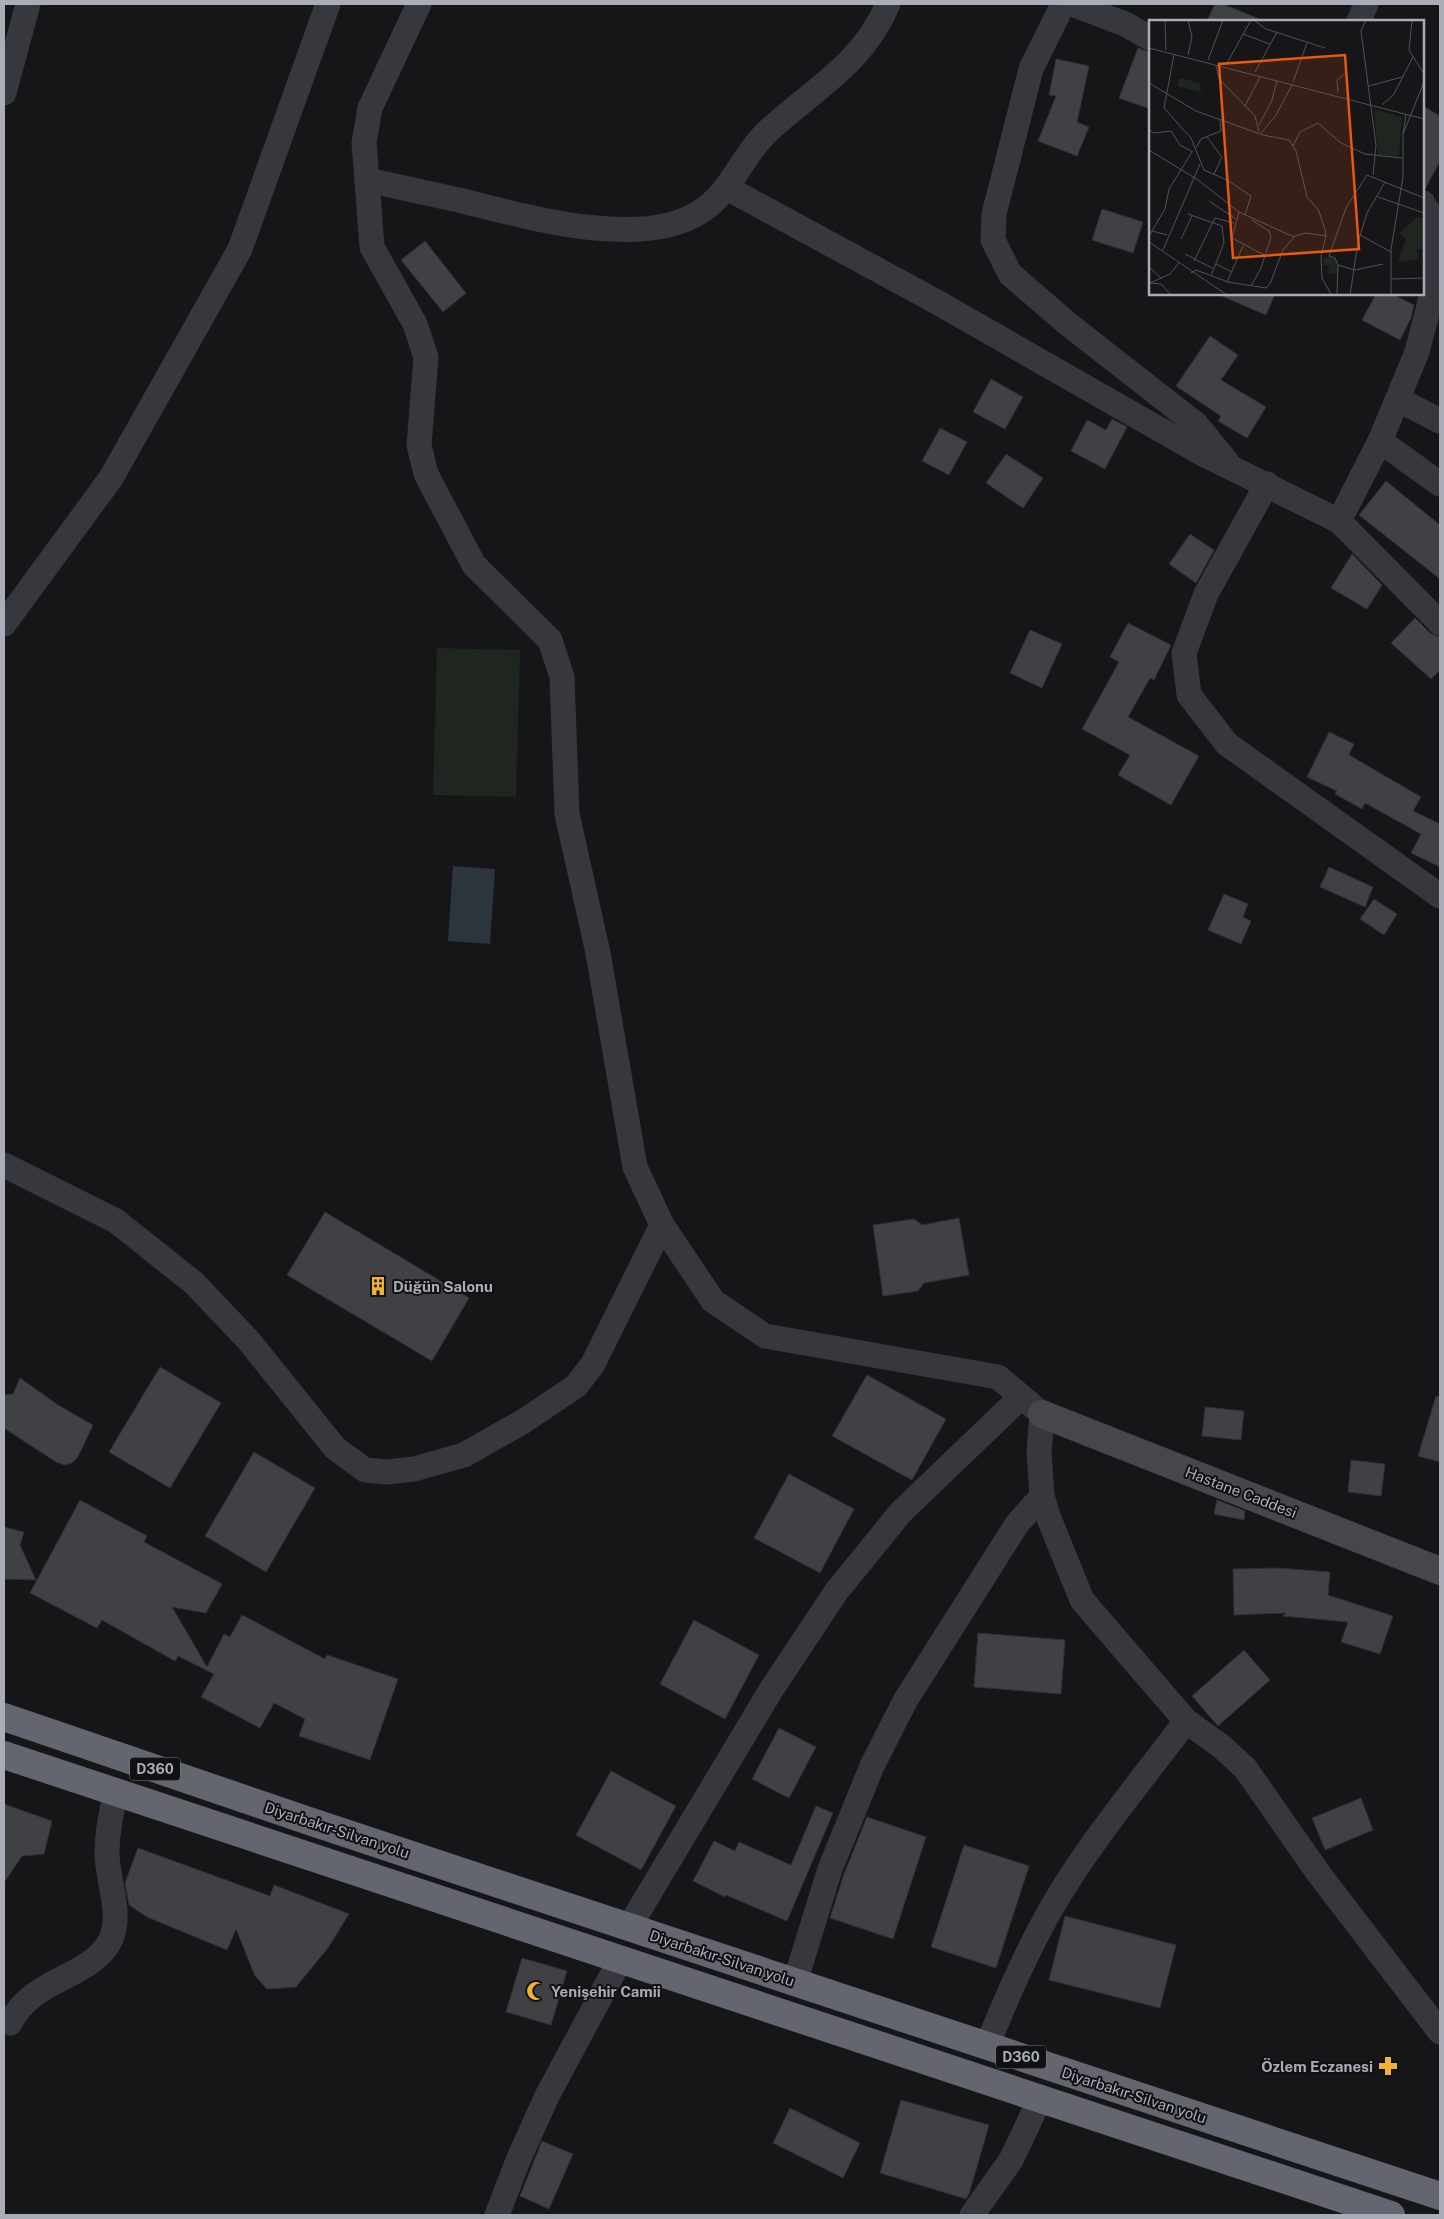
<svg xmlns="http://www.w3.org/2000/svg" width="1444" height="2219" viewBox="0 0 1444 2219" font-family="'Public Sans',sans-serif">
  <rect width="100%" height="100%" fill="#161618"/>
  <path fill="#1e261f" d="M 437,648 L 520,650 L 516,797 L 433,795 Z"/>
  <path fill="#2c353c" d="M 453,866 L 495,869 L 490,944 L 448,941 Z"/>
  <g fill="#404145" stroke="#303034">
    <path d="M 1215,4 L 1223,4 L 1264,21 L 1207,21 Z"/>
    <path d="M 1138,48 L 1150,52 L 1150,109 L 1119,98 Z"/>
    <path d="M 1056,59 L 1089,66 L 1077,122 L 1089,127 L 1077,156 L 1038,141 L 1056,96 L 1049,95 Z"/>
    <path d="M 1423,106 L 1440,116 L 1440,161 L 1425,189 L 1423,189 Z"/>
    <path d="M 1102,209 L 1143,222 L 1133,253 L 1092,240 Z"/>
    <path d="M 425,241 L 466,293 L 443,312 L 401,260 Z"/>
    <path d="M 1217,294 L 1275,294 L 1266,315 Z"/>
    <path d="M 1376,294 L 1392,294 L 1414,305 L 1411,318 L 1400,340 L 1362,320 Z"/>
    <path d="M 1210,336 L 1238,355 L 1221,380 L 1266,407 L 1247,438 L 1218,421 L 1221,416 L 1176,386 Z"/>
    <path d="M 991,379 L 1023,397 L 1005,429 L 973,412 Z"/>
    <path d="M 1112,419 L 1127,427 L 1105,469 L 1071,451 L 1087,420 L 1106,430 Z"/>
    <path d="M 940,428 L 967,442 L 949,475 L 922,461 Z"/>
    <path d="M 1006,454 L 1043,478 L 1023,508 L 986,483 Z"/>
    <path d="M 1386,481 L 1440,525 L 1440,579 L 1359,515 Z"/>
    <path d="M 1190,534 L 1214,550 L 1196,583 L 1169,564 Z"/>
    <path d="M 1352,554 L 1382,585 L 1367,609 L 1331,588 Z"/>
    <path d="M 1415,618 L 1430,633 L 1440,637 L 1440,670 L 1431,679 L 1391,643 Z"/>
    <path d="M 1128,623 L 1171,645 L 1154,680 L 1150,678 L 1128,717 L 1199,756 L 1171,805 L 1118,775 L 1130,755 L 1082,729 L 1119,662 L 1110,657 Z"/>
    <path d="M 1030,630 L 1062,644 L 1042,688 L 1010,673 Z"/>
    <path d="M 1329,732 L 1354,744 L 1349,755 L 1421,797 L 1413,811 L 1440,824 L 1440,867 L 1411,853 L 1421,834 L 1365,803 L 1362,809 L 1335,794 L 1337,791 L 1307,777 Z"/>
    <path d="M 1329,867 L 1373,887 L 1365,907 L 1320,887 Z"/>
    <path d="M 1224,894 L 1248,904 L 1243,917 L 1251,921 L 1241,944 L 1208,930 Z"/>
    <path d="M 1374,899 L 1397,914 L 1384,935 L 1360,919 Z"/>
    <path d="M 325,1212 L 469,1298 L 432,1361 L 287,1275 Z"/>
    <path d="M 959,1218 L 969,1275 L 924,1283 L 918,1291 L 883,1296 L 873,1225 L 914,1219 L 922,1225 Z"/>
    <path d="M 160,1367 L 221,1403 L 170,1488 L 109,1452 Z"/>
    <path d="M 867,1375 L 946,1419 L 912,1480 L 832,1436 Z"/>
    <path d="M 20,1378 L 58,1405 L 93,1425 L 78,1457 L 72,1463 L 64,1465 L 56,1462 L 4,1428 L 4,1395 L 13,1394 Z"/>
    <path d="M 1436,1396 L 1440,1397 L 1440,1462 L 1418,1456 Z"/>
    <path d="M 1205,1407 L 1244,1411 L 1241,1440 L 1202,1436 Z"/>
    <path d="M 254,1452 L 315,1488 L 266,1572 L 205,1536 Z"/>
    <path d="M 1351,1460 L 1385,1464 L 1381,1496 L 1348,1492 Z"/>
    <path d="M 789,1474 L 854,1509 L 820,1573 L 754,1538 Z"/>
    <path d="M 80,1500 L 147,1536 L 144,1542 L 222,1584 L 206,1613 L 172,1607 L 207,1667 L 224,1634 L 230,1637 L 242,1615 L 325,1659 L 327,1655 L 398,1679 L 370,1760 L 299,1736 L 305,1719 L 274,1703 L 260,1728 L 201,1697 L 214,1674 L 178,1656 L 175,1661 L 102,1620 L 97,1628 L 30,1593 Z"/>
    <path d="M 1217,1500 L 1245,1511 L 1244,1520 L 1214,1514 Z"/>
    <path d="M 4,1527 L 24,1532 L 20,1545 L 36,1580 L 4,1579 Z"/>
    <path d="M 1278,1568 L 1330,1572 L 1328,1595 L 1393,1616 L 1380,1654 L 1341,1642 L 1348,1622 L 1283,1616 L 1286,1613 L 1234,1615 L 1233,1569 Z"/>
    <path d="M 694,1620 L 759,1655 L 725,1719 L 660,1684 Z"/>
    <path d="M 978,1633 L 1065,1640 L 1061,1694 L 974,1687 Z"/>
    <path d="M 1244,1650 L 1270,1680 L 1218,1726 L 1192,1696 Z"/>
    <path d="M 779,1728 L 816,1747 L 789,1798 L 752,1779 Z"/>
    <path d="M 611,1771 L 676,1806 L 641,1870 L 576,1835 Z"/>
    <path d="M 1361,1798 L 1373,1830 L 1325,1850 L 1312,1818 Z"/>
    <path d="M 4,1804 L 52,1821 L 44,1854 L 22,1856 L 4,1883 Z"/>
    <path d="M 816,1806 L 833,1813 L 787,1921 L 726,1895 L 725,1897 L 693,1881 L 714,1841 L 735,1851 L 739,1842 L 791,1865 Z"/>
    <path d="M 867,1817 L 926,1837 L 893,1939 L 830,1918 L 844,1874 Z"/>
    <path d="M 964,1845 L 1029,1866 L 996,1968 L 931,1947 Z"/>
    <path d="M 138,1848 L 270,1896 L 274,1885 L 349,1914 L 328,1948 L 296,1987 L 267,1989 L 255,1976 L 236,1929 L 227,1950 L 147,1917 L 129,1905 L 125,1883 Z"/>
    <path d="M 1065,1916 L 1176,1945 L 1160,2008 L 1049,1980 Z"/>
    <path d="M 522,1958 L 567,1971 L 551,2025 L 506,2012 Z"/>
    <path d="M 901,2100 L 989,2125 L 969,2194 L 966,2199 L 880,2173 Z"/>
    <path d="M 790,2108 L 860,2143 L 843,2178 L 773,2143 Z"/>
    <path d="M 542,2141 L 573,2154 L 549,2209 L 520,2196 Z"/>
  </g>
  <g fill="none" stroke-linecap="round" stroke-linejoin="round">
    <g stroke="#37383d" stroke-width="25">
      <path d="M 888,4 C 863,64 812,90 767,132 C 741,157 731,193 700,212 C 641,250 527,217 463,201 C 431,194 399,187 367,180 L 372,247 L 415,324 L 426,357 L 419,445 L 426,474 L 474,565 L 550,640 L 562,677 L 567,814 L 598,953 L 635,1167 L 662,1225 L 713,1301 L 765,1336 L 998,1377 L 1042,1414 L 1039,1452 L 1042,1496 L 1048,1516 L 1082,1600 L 1186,1721 L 1221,1746 L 1245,1768 L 1319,1874 L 1440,2032"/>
      <path d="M 1063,4 L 1031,69 L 994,214 L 993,240 L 1010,274 L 1068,324 L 1196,424 L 1227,462"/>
      <path d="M 1072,4 L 1125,24 L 1150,38"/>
      <path d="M 1359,21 L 1366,4"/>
      <path d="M 4,93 L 28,4"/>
      <path d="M 367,180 L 364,143 L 370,108 L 419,4"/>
      <path d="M 727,188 L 935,301 L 1201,453 L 1339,521 L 1440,623"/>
      <path d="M 1399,400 L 1440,421"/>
      <path d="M 1380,441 L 1440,484"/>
      <path d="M 1267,484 L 1206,594 L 1184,653 L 1189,695 L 1227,744 L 1440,896"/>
      <path d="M 1339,521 L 1380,441 L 1417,352 L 1432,294 L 1436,224 L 1423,203"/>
      <path d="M 4,624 L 111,478 L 240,249 L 328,4"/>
      <path d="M 4,1165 L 116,1221 L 194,1283 L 249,1341 L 335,1448 L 365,1470 L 387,1472 L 414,1469 L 464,1455 L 524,1421 L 576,1386 L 593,1364 L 662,1225"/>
      <path d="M 629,1927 L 771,1690 L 836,1592 L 901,1512 L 1021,1397"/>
      <path d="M 795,1982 L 830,1869 L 872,1766 L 905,1701 L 1017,1524 L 1042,1496"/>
      <path d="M 10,2023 C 33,1978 87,1979 109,1943 C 124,1916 107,1881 107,1853 C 107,1832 111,1812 116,1792"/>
      <path d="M 987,2046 C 1007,1996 1028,1948 1055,1902 C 1093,1838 1142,1780 1186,1721"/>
      <path d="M 497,2215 L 519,2158 L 547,2096 L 620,1960"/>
      <path d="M 972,2215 L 1011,2160 L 1040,2099"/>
    </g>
    <path stroke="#45474d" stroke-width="28" d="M 1042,1414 L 1440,1571"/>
    <g stroke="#63666e" stroke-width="28">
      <path d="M 4,1717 L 306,1820 L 1440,2196"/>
      <path d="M 4,1755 L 1391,2215"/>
    </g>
  </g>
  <defs>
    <g id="building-bare" transform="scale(1.5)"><path d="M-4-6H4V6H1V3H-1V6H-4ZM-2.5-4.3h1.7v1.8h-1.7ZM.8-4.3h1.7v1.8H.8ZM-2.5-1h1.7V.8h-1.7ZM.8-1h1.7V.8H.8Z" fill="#f2b134" stroke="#111113" stroke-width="2.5" paint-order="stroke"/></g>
    <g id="mosque-bare" transform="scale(1.5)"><path d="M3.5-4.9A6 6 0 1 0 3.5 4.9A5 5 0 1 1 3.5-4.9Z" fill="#f2b134" stroke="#111113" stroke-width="2.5" paint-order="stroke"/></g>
    <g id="pharmacy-bare" transform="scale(1.5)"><path d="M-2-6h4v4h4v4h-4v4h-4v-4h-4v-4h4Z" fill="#f2b134" stroke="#111113" stroke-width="2.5" paint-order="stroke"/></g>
  </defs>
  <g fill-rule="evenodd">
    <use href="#building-bare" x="378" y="1286"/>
    <use href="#mosque-bare" x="536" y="1991"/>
    <use href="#pharmacy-bare" x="1388" y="2066"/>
  </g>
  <g text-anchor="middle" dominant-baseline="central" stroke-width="4" stroke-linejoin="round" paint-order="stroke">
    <g fill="#111113" stroke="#7b7e86" stroke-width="1">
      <rect x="130" y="1757.5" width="50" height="23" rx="4"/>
      <rect x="996" y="2045.5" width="50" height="23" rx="4"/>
    </g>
    <g font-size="14" font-weight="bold" fill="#a8adb8">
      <text x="155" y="1769">D360</text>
      <text x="1021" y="2057">D360</text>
    </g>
    <g font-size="15" font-weight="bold" fill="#a8adb8" stroke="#111113" text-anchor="start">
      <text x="393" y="1286">Düğün Salonu</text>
      <text x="551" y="1991">Yenişehir Camii</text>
      <text x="1373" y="2066" text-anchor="end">Özlem Eczanesi</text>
    </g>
    <g font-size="15" fill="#a8adb8" stroke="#111113">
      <text transform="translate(1241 1492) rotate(21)">Hastane Caddesi</text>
      <text transform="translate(337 1830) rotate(18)">Diyarbakır-Silvan yolu</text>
      <text transform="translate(722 1958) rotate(18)">Diyarbakır-Silvan yolu</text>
      <text transform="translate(1134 2095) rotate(18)">Diyarbakır-Silvan yolu</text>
    </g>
  </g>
  <g transform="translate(1149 20)">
    <rect width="275" height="275" fill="#161618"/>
    <path d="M 31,58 L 51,63 L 52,72 L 28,66 ZM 225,89 L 253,97 L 250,136 L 229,135 ZM 268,197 L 275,199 L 275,229 L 268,229 L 270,239 L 249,242 L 257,219 L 250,213 ZM 181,236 L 187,239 L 189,254 L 179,253 L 180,245 L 175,245 L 175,238 Z" fill="#1e261f"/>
    <path fill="none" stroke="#505258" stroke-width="1" d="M 16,0 L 17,30M 105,0 L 117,9 L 176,28M 217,0 L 212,11 L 227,125 L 224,155M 263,0 L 260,30 L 275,54M 94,14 L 121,24M 0,28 L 275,99M 25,35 L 15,88 L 42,118 L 55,150 L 78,160 L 102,176 L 96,195M 39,35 L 43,17 L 39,0M 59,40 L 74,0M 67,45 L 70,59 L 106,96 L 110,112M 77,45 L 102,0M 106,52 L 128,12M 144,62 L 158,23M 0,63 L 47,91 L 114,115 L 140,120 L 147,131 L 158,177 L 170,191 L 176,210 L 177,216 L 157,213 L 146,216 L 134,230 L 121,264 L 117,268 L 79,262 L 47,250 L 42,253M 220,66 L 253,57M 189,73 L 188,60 L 197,53M 233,85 L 245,74 L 264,37M 96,86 L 111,57M 257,94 L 254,114 L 275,62M 110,105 L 123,80 L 128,61M 0,109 L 4,113 L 22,111 L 31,125 L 44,132M 112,113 L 127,95 L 143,65M 58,117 L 73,137 L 65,154M 144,126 L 151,112 L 169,103 L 192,123 L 216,134 L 253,138M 47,128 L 52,119 L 72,111 L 71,100M 0,130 L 49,160 L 90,192 L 145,217M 229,177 L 275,193M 60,181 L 87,199M 90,192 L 83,218 L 117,236M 39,194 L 73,206 L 75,223 L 62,256M 3,211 L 18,215M 211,215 L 242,232M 0,216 L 16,189 L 20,169 L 43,132M 177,216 L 172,236 L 173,258 L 182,274M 32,219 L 43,196M 0,222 L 78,275M 14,230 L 51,144M 36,234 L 65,249M 45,241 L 66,198 L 85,203M 67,244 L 83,252M 189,245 L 206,250 L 234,244M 0,247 L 12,258M 242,259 L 275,258M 78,262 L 94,226M 102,266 L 112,248 L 122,217 L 120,211 L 103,200M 188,274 L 189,245 L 186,238 L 180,236 L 197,188 L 218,155 L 275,178M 22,275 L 12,264 L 1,263 L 21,254 L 30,243M 201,275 L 209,222 L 218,193 L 236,162M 242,275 L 242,229 L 254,157 L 254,114"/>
    <path fill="#e8590c" fill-opacity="0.15" stroke="#e8590c" stroke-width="2.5" d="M 196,35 L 210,229 L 84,238 L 70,44 Z"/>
    <rect width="275" height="275" fill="none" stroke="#a8adb8" stroke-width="2.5"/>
  </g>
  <rect width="1444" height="2219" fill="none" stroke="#a8adb8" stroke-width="10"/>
</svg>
